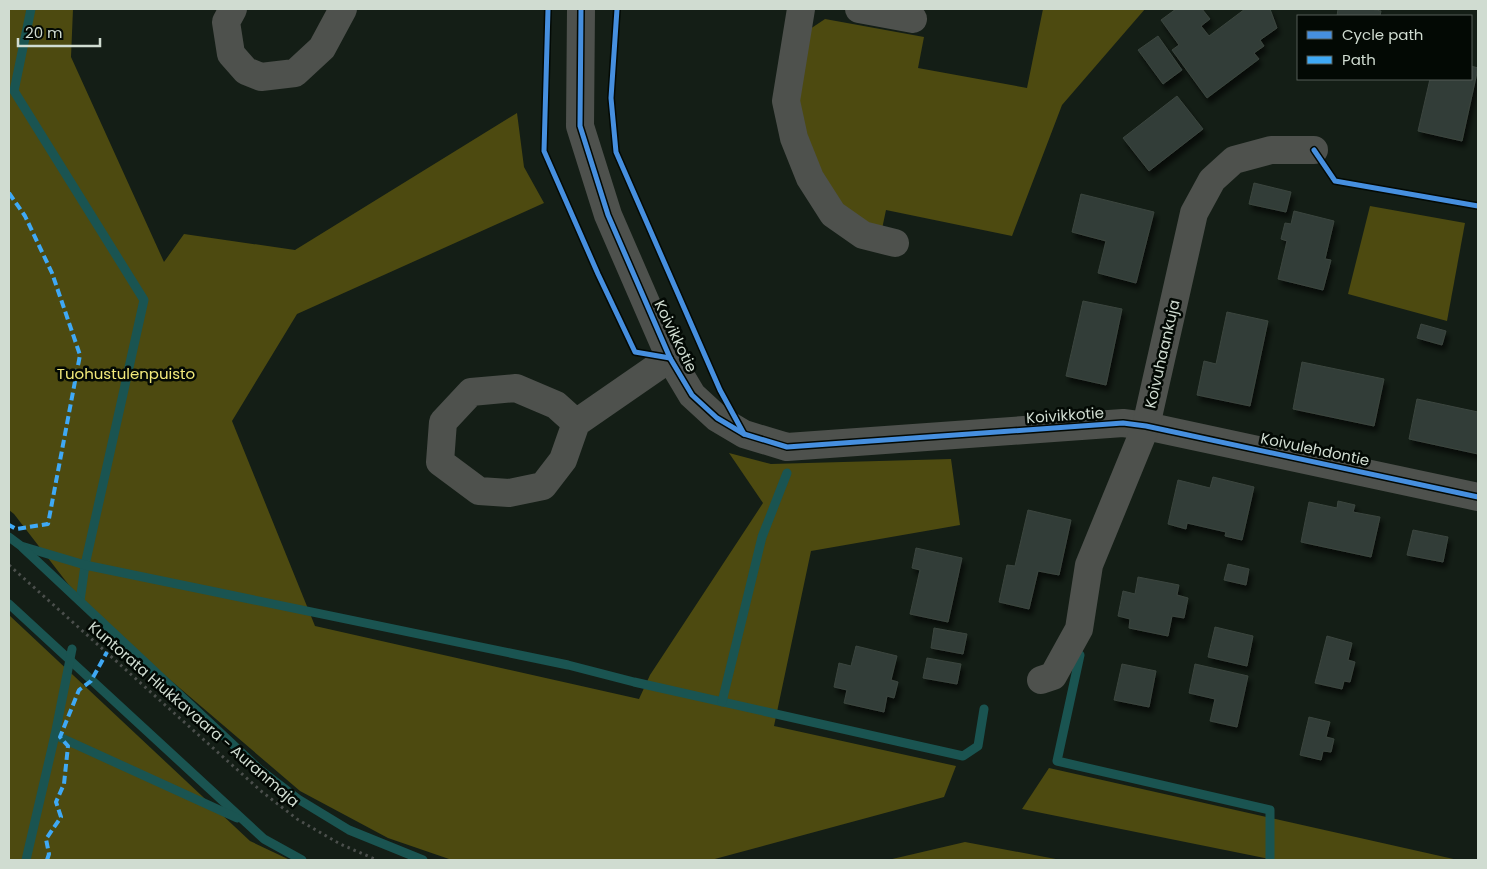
<svg xmlns="http://www.w3.org/2000/svg" width="1487" height="869" viewBox="0 0 1487 869" font-family="Poppins,sans-serif">
  <defs>
    <filter id="shadow"><feDropShadow dx="3" dy="5.5" stdDeviation="2.5" flood-color="#0009"/></filter>
  </defs>
  <rect width="100%" height="100%" fill="#141e16"/>
  <g fill="#4d4a10">
    <path d="M 9,9 L 73,9 L 71,57 L 164,262 L 184,234 L 295,250 L 517,113 L 524,167 L 544,203 L 297,314 L 232,421 L 315,626 L 639,699 L 650,675 L 763,503 L 729,453 L 771,464 L 951,459 L 960,525 L 811,551 L 774,726 L 956,766 L 944,797 L 711,860 L 452,860 L 388,838 L 300,791 L 141,655 L 83,601 L 68,584 L 14,514 L 9,510 Z"/>
    <path d="M 1043,9 L 1145,9 L 1062,105 L 1012,236 L 886,210 L 882,229 L 869,226 L 841,208 L 820,172 L 806,134 L 796,100 L 810,29 L 825,19 L 924,37 L 918,68 L 1027,88 Z"/>
    <path d="M 1370,206 L 1465,223 L 1447,321 L 1348,294 Z"/>
    <path d="M 9,615 L 250,841 L 290,860 L 9,860 Z"/>
    <path d="M 1049,768 L 1458,860 L 1274,860 L 1022,809 Z"/>
    <path d="M 965,842 L 1061,860 L 888,860 Z"/>
  </g>
  <g fill="none" stroke-linecap="round" stroke-linejoin="round">
    <g stroke="#1a5451" stroke-width="9">
      <path d="M 31,9 L 14,91 L 144,300 L 85,565 L 80,601"/>
      <path d="M 9,537 L 21,546 L 85,565 L 568,665 L 634,682 L 963,756 L 978,746 L 984,709"/>
      <path d="M 23,548 L 259,769 L 298,799 L 349,830 L 423,860"/>
      <path d="M 9,604 L 264,839 L 302,860"/>
      <path d="M 1080,655 L 1057,761 L 1270,810 L 1270,860"/>
      <path d="M 722,702 L 762,537 L 787,473"/>
      <path d="M 55,735 L 237,818"/>
      <path d="M 26,860 L 55,735 L 72,649"/>
    </g>
  </g>
  <g fill="#333e37" stroke="#3b453f" filter="url(#shadow)">
    <path d="M 1176,9 L 1202,9 L 1210,19 L 1201,26 L 1209,36 L 1245,9 L 1270,9 L 1277,28 L 1260,40 L 1264,46 L 1254,53 L 1259,59 L 1207,98 L 1172,50 L 1179,45 L 1161,20 Z"/>
    <path d="M 1338,9 L 1371,9 L 1381,11 L 1380,16 L 1337,16 Z"/>
    <path d="M 1158,36 L 1182,70 L 1163,84 L 1138,50 Z"/>
    <path d="M 1471,66 L 1478,68 L 1462,141 L 1418,131 L 1430,79 L 1471,79 Z"/>
    <path d="M 1177,96 L 1203,129 L 1149,171 L 1123,138 Z"/>
    <path d="M 1254,183 L 1291,192 L 1286,212 L 1249,204 Z"/>
    <path d="M 1081,194 L 1154,212 L 1136,283 L 1098,273 L 1106,241 L 1072,232 Z"/>
    <path d="M 1294,211 L 1334,221 L 1325,259 L 1331,260 L 1323,290 L 1278,279 L 1287,241 L 1281,239 L 1285,223 L 1291,224 Z"/>
    <path d="M 1083,301 L 1122,309 L 1106,385 L 1066,376 Z"/>
    <path d="M 1227,312 L 1268,321 L 1250,406 L 1197,395 L 1204,361 L 1216,364 Z"/>
    <path d="M 1421,324 L 1446,331 L 1442,345 L 1417,338 Z"/>
    <path d="M 1302,362 L 1384,379 L 1374,426 L 1293,409 Z"/>
    <path d="M 1417,399 L 1478,412 L 1478,454 L 1409,439 Z"/>
    <path d="M 1213,477 L 1254,487 L 1242,540 L 1225,536 L 1226,532 L 1187,523 L 1186,529 L 1168,524 L 1178,480 L 1210,488 Z"/>
    <path d="M 1338,501 L 1355,505 L 1353,512 L 1380,517 L 1371,557 L 1301,542 L 1309,502 L 1337,508 Z"/>
    <path d="M 1028,510 L 1071,520 L 1059,575 L 1038,571 L 1029,609 L 999,602 L 1007,565 L 1015,566 Z"/>
    <path d="M 1413,530 L 1448,537 L 1443,562 L 1407,555 Z"/>
    <path d="M 916,548 L 962,558 L 948,622 L 910,614 L 920,570 L 912,568 Z"/>
    <path d="M 1228,564 L 1249,569 L 1246,585 L 1224,580 Z"/>
    <path d="M 1138,577 L 1179,585 L 1177,595 L 1188,598 L 1184,618 L 1172,616 L 1168,636 L 1129,628 L 1130,619 L 1118,616 L 1123,591 L 1135,594 Z"/>
    <path d="M 1215,627 L 1253,636 L 1247,666 L 1208,657 Z"/>
    <path d="M 934,628 L 967,634 L 963,654 L 931,648 Z"/>
    <path d="M 1327,636 L 1352,643 L 1348,660 L 1355,662 L 1350,682 L 1344,681 L 1342,689 L 1315,683 Z"/>
    <path d="M 856,646 L 897,656 L 891,680 L 898,682 L 894,698 L 887,696 L 884,712 L 844,703 L 847,690 L 834,687 L 839,663 L 851,666 Z"/>
    <path d="M 927,658 L 961,664 L 957,684 L 923,678 Z"/>
    <path d="M 1122,664 L 1156,671 L 1149,707 L 1114,700 Z"/>
    <path d="M 1195,664 L 1248,676 L 1237,727 L 1210,721 L 1215,699 L 1189,693 Z"/>
    <path d="M 1309,717 L 1330,722 L 1326,737 L 1334,739 L 1331,752 L 1323,751 L 1321,760 L 1300,755 Z"/>
  </g>
  <g fill="none" stroke-linecap="round" stroke-linejoin="round">
    <path stroke="#4b4f4c" stroke-width="3" stroke-dasharray="2.5 4" stroke-linecap="butt" d="M 9,565 L 261,791 L 297,819 L 340,844 L 377,860"/>
    <g stroke="#4e514d" stroke-width="28">
      <path d="M 233,9 L 226,22 L 231,54 L 246,71 L 261,77 L 295,73 L 322,48 L 343,9"/>
      <path d="M 581,9 L 580,126 L 608,215 L 670,358 L 692,395 L 717,418 L 744,434 L 787,447 L 1123,423 L 1146,426 L 1478,497"/>
      <path d="M 801,9 L 786,101 L 794,138 L 810,178 L 833,214 L 863,235 L 895,243"/>
      <path d="M 859,9 L 913,19"/>
      <path d="M 576,423 L 563,460 L 543,486 L 509,493 L 479,491 L 440,462 L 443,422 L 471,392 L 516,388 L 556,405 L 576,423 L 670,358"/>
      <path d="M 1041,680 L 1053,676 L 1079,629 L 1089,565 L 1146,426 L 1194,213 L 1212,180 L 1234,160 L 1271,150 L 1314,150"/>
    </g>
    <g stroke="#3fa9f5" stroke-width="4" stroke-dasharray="8 4" stroke-linecap="butt">
      <path d="M 9,193 L 25,216 L 52,273 L 80,355 L 48,524 L 16,529 L 9,525"/>
      <path d="M 47,860 L 49,854 L 46,839 L 61,817 L 56,802 L 64,784 L 68,746 L 60,737 L 79,690 L 91,681 L 107,652"/>
    </g>
    <g stroke="#030904" stroke-width="8">
      <g id="cycleway">
        <path d="M 548,9 L 544,151 L 598,274 L 635,352 L 670,358"/>
        <path d="M 581,9 L 580,126 L 608,215 L 670,358 L 692,395 L 717,418 L 744,434 L 787,447 L 1123,423 L 1146,426 L 1478,497"/>
        <path d="M 617,9 L 611,98 L 616,152 L 720,390 L 744,434"/>
        <path d="M 1314,150 L 1335,181 L 1478,206"/>
      </g>
    </g>
    <use href="#cycleway" stroke="#468fdf" stroke-width="5"/>
  </g>
  <g text-anchor="middle" dominant-baseline="central" stroke-width="5" stroke-linejoin="round" paint-order="stroke">
    <g font-size="15" fill="#d0dcd1" stroke="#030904">
      <text transform="translate(676 336) rotate(64)">Koivikkotie</text>
      <text transform="translate(1162 354) rotate(-77)">Koivuhaankuja</text>
      <text transform="translate(1065 415) rotate(-4)">Koivikkotie</text>
      <text transform="translate(1315 449) rotate(12)">Koivulehdontie</text>
      <text transform="translate(194 714) rotate(41)">Kuntorata Hiukkavaara - Auranmaja</text>
    </g>
    <g font-size="15" fill="#f1e97a" stroke="#030904">
      <text x="126" y="373">Tuohustulenpuisto</text>
    </g>
  </g>
  <rect width="1487" height="869" fill="none" stroke="#d0dcd1" stroke-width="20"/>
  <rect x="1297" y="15" width="175" height="65" fill="#030904" stroke="#555d56"/>
  <rect x="1307" y="31" width="25" height="8" fill="#468fdf" stroke="#555d56"/>
  <text x="1342" y="40" font-size="15" fill="#d0dcd1">Cycle path</text>
  <rect x="1307" y="56" width="25" height="8" fill="#3fa9f5" stroke="#555d56"/>
  <text x="1342" y="65" font-size="15" fill="#d0dcd1">Path</text>
  <path d="M18 38v8h82v-8" fill="none" stroke="#d0dcd1" stroke-width="2.5"/>
  <text x="25" y="38" font-size="15" fill="#d0dcd1" stroke="#030904" stroke-width="4" paint-order="stroke">20 m</text>
</svg>
